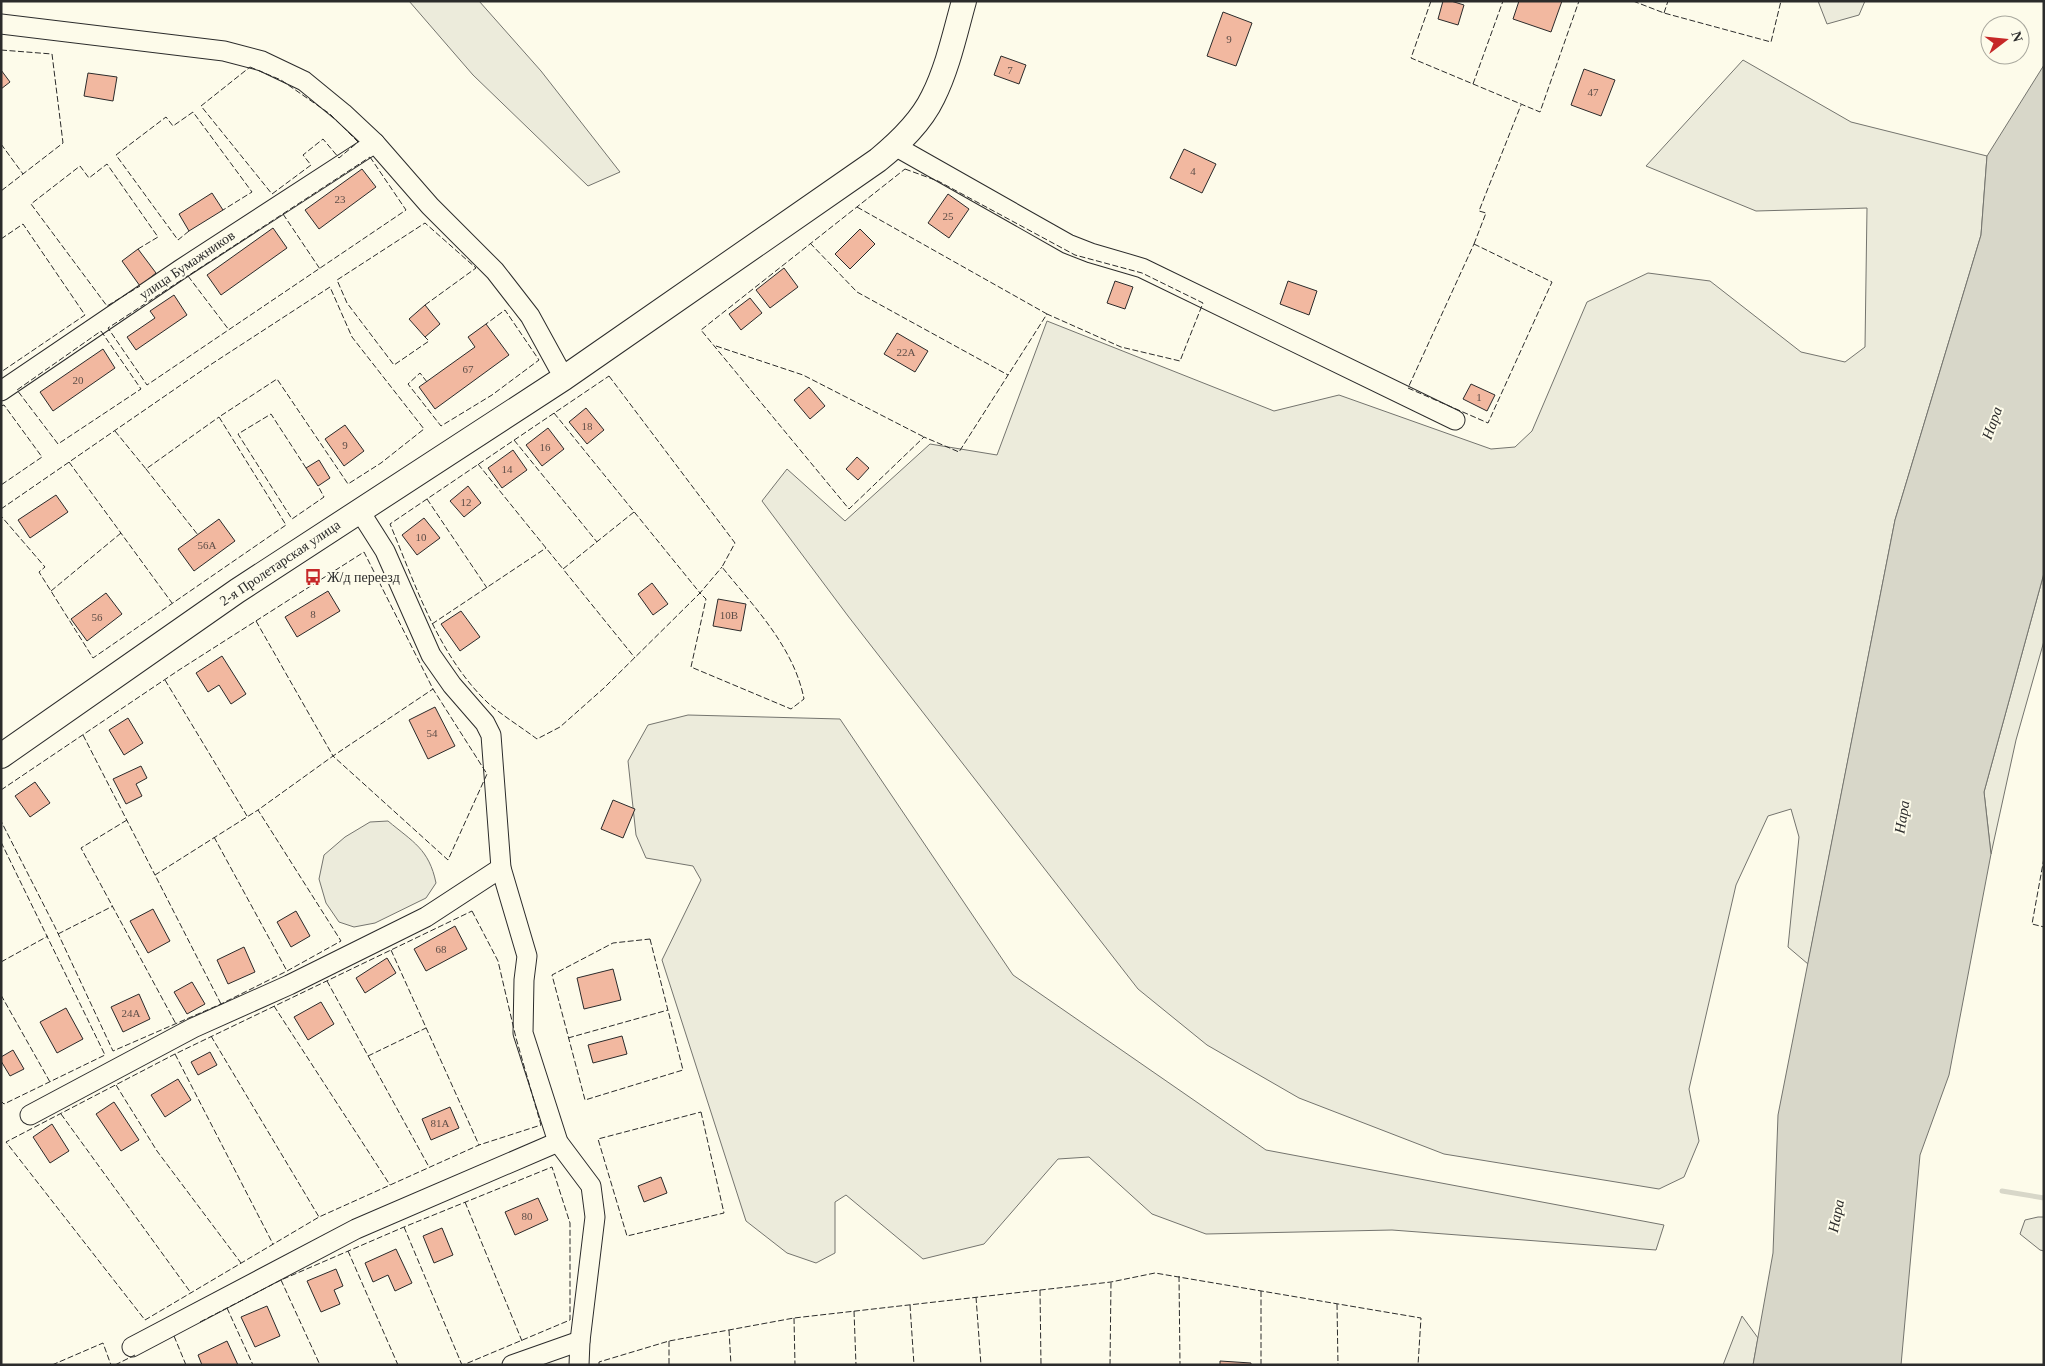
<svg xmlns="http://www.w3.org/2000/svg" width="2045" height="1366" viewBox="0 0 2045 1366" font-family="Georgia,serif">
  <rect width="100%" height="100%" fill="#fdfbea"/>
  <g fill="#ecebdb" stroke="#74746e">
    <path d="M 409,1 L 479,1 L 541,71 L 620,172 L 588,186 L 473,75 Z"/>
    <path d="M 1818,1 L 1865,1 L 1859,15 L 1827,24 Z"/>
    <path d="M 1743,60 L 1851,122 L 1987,156 L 1981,235 L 1895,520 L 1808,964 L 1788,947 L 1799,837 L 1791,809 L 1768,816 L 1736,885 L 1689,1089 L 1699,1141 L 1684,1177 L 1659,1189 L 1444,1154 L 1299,1098 L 1207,1045 L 1138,989 L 848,616 L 762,501 L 787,469 L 845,521 L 930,444 L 997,455 L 1047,321 L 1274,411 L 1339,395 L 1491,449 L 1515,447 L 1532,431 L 1587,302 L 1648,273 L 1710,281 L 1801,352 L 1845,362 L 1865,347 L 1867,208 L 1756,211 L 1646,166 Z"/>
    <path d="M 2044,573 L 2044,641 L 2016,740 L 1991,854 L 1984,792 Z"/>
    <path d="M 688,715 L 840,719 L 1013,975 L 1266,1150 L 1664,1225 L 1656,1250 L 1392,1230 L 1206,1234 L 1152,1214 L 1089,1157 L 1058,1159 L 984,1244 L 923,1259 L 846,1195 L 835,1202 L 835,1253 L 816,1263 L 787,1253 L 746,1221 L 662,960 L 701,880 L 693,866 L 646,858 L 636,835 L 628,761 L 648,725 Z"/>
    <path d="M 388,821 C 413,842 429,849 436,883 L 426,898 L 375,923 L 354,927 L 339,922 L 326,903 L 319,879 L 324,855 L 345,837 L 370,822 Z"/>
    <path d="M 2038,1217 L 2044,1217 L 2044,1251 L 2040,1250 L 2020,1234 L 2025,1220 Z"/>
    <path d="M 1742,1316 L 1758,1338 L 1753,1365 L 1723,1365 Z"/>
  </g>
  <path fill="#d8d7c9" stroke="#74746e" d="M 2044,65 L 2044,573 L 1984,792 L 1991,854 L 1949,1075 L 1920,1155 L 1901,1365 L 1753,1365 L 1773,1253 L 1778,1115 L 1895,520 L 1981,235 L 1987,156 Z"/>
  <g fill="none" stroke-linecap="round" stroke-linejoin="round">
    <path stroke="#d8d7c9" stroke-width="5" d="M 2002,1191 L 2044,1198"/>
  </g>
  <g fill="#f2b8a0" stroke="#2b2b2b">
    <path d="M 1443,1 L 1451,1 L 1464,5 L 1458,25 L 1438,19 Z"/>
    <path d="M 1519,1 L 1562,1 L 1551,32 L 1513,19 Z"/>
    <path d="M 1223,12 L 1252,23 L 1236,66 L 1207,56 Z"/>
    <path d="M 1001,56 L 1026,65 L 1019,84 L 994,75 Z"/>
    <path d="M 1584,69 L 1615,80 L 1601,116 L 1571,105 Z"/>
    <path d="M 1,70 L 10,82 L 1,89 Z"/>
    <path d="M 88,73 L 117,77 L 113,101 L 84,96 Z"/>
    <path d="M 1184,149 L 1216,164 L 1202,193 L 1170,178 Z"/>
    <path d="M 362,169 L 376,187 L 319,229 L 305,210 Z"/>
    <path d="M 212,193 L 223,210 L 189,231 L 179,214 Z"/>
    <path d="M 948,194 L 969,209 L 949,238 L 928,223 Z"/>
    <path d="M 273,228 L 287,248 L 221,295 L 207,275 Z"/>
    <path d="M 860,229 L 875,244 L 850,269 L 835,254 Z"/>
    <path d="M 138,249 L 156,273 L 140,286 L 122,261 Z"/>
    <path d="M 784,268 L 798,287 L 770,308 L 756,290 Z"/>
    <path d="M 1115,281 L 1133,287 L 1125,309 L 1107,303 Z"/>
    <path d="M 1288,281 L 1317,291 L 1309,315 L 1280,304 Z"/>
    <path d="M 174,295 L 187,315 L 136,350 L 127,337 L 155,318 L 150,311 Z"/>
    <path d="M 750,298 L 762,313 L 741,330 L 729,314 Z"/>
    <path d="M 425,305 L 440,324 L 425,337 L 409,319 Z"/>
    <path d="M 486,324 L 509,355 L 435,409 L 419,387 L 475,347 L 468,337 Z"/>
    <path d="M 897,333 L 928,351 L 915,372 L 884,354 Z"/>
    <path d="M 103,349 L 115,368 L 53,411 L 40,392 Z"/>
    <path d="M 1471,384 L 1495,395 L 1487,411 L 1463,399 Z"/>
    <path d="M 809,387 L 825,406 L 810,419 L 794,400 Z"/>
    <path d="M 586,408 L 604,430 L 587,444 L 569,422 Z"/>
    <path d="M 345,425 L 364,451 L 344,466 L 325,439 Z"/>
    <path d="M 548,428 L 564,449 L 542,466 L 526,445 Z"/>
    <path d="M 513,450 L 527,470 L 502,488 L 488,468 Z"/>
    <path d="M 857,457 L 869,468 L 858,480 L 846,469 Z"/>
    <path d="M 319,460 L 330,478 L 318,486 L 306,468 Z"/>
    <path d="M 468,486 L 481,503 L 464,517 L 450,501 Z"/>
    <path d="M 56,495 L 68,512 L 30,538 L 18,520 Z"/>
    <path d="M 424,518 L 440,538 L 417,555 L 402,535 Z"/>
    <path d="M 219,519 L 235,541 L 194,571 L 178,549 Z"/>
    <path d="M 652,583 L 668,604 L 653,615 L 638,594 Z"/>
    <path d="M 328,591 L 340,611 L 297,637 L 285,617 Z"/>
    <path d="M 106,593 L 122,614 L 87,641 L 71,619 Z"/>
    <path d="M 718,599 L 746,604 L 741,631 L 713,626 Z"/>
    <path d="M 461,611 L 480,637 L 460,651 L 441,624 Z"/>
    <path d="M 222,656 L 246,694 L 231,704 L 219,685 L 208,692 L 196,673 Z"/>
    <path d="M 435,707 L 455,746 L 428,759 L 409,720 Z"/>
    <path d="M 128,718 L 143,743 L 124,755 L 109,730 Z"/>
    <path d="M 141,766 L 147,778 L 136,784 L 142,796 L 126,804 L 113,779 Z"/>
    <path d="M 35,782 L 50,803 L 30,817 L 15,796 Z"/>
    <path d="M 613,800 L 635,809 L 623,838 L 601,829 Z"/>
    <path d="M 153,909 L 170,941 L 148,953 L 130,921 Z"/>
    <path d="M 296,911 L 310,936 L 291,947 L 277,922 Z"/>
    <path d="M 455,926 L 467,949 L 426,971 L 414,949 Z"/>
    <path d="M 244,947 L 255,972 L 228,984 L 217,960 Z"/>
    <path d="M 387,958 L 396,973 L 365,993 L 356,978 Z"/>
    <path d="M 613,969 L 621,1000 L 584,1009 L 577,978 Z"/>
    <path d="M 192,982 L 205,1004 L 187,1014 L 174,992 Z"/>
    <path d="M 139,994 L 150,1019 L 123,1032 L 111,1007 Z"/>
    <path d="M 321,1002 L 334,1024 L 308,1040 L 294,1017 Z"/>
    <path d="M 66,1008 L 83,1039 L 57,1053 L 40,1022 Z"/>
    <path d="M 622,1036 L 627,1054 L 593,1063 L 588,1045 Z"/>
    <path d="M 13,1050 L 24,1069 L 10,1076 L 1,1061 L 1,1057 Z"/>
    <path d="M 210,1052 L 217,1065 L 198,1075 L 191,1062 Z"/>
    <path d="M 178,1079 L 191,1100 L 165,1117 L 151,1095 Z"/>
    <path d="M 114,1102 L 139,1140 L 121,1151 L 96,1114 Z"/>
    <path d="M 450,1107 L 459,1128 L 431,1140 L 422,1119 Z"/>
    <path d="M 52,1124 L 69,1151 L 50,1163 L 33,1137 Z"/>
    <path d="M 661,1177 L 667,1193 L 644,1202 L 638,1186 Z"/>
    <path d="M 538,1198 L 548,1220 L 515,1235 L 505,1212 Z"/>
    <path d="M 442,1228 L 453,1255 L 434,1263 L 423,1236 Z"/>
    <path d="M 396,1249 L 412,1283 L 395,1291 L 388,1275 L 373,1282 L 365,1263 Z"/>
    <path d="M 336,1269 L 343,1286 L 334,1290 L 340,1304 L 321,1312 L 307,1281 Z"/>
    <path d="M 267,1306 L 280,1336 L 255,1347 L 241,1317 Z"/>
    <path d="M 227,1341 L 238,1365 L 202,1365 L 198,1355 Z"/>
    <path d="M 1220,1361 L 1251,1363 L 1251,1365 L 1220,1365 Z"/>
  </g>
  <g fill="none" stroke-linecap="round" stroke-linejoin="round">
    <g stroke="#2b2b2b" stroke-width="21">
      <g id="minor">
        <path d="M 1,24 L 224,51 L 262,61 L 304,81 L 343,113 L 375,143 L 430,206 L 495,271 L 530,316 L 564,378"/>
        <path d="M 895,146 L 1068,244 L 1091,253 L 1142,268 L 1455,420"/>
        <path d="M 1,391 L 181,269 L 375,143"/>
        <path d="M 359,510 L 385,551 L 431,655 L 452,685 L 485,723 L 491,735 L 501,868 L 527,956 L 524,980 L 523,1033 L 558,1142 L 591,1186 L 595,1217 L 580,1341 L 579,1365"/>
        <path d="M 30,1115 L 193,1028 L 289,985 L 426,917 L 501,868"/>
        <path d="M 132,1347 L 356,1229 L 558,1142"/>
        <path d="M 512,1365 L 580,1341"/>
      </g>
    </g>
    <g stroke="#2b2b2b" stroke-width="26">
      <path id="major" d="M 1,756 L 237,591 L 564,378 L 878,160 C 900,142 921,122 933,97 C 948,67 955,33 964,1"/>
    </g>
    <use href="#minor" stroke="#fdfbea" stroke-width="19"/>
    <use href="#major" stroke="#fdfbea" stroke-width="24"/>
    <g stroke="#2b2b2b" stroke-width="1" stroke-dasharray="6 2.5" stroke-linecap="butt">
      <path d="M 1431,1 L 1411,58 L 1540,112 L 1579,1"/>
      <path d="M 1633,1 L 1664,13 L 1771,42 L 1781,1"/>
      <path d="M 1664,13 L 1668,1"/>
      <path d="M 1,50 L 52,54 L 63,143 L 1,191"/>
      <path d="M 250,67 L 281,80 L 330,114 L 358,142 L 339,158 L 323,139 L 303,155 L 311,165 L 272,194 L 201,106 Z"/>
      <path d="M 1473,84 L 1503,1"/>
      <path d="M 1,144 L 23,174"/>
      <path d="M 370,157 L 406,210 L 147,385 L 108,328 Z"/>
      <path d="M 905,169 L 938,181 L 1075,255 L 1142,273 L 1203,303 L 1180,361 L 1121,347 L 1047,314 L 959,452 L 924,437 L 849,509 L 701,330 Z"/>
      <path d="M 857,207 L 1047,314"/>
      <path d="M 283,214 L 320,269"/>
      <path d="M 189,231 L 178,240 L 116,155 L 166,117 L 173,126 L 193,112 L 252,192 L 223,210"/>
      <path d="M 1,239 L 23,224 L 85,315 L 1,372"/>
      <path d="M 810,243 L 857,292 L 1008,375"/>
      <path d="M 1474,244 L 1552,282 L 1488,423 L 1408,388 Z"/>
      <path d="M 1474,244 L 1486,213 L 1479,211 L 1521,105"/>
      <path d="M 138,249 L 158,237 L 107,164 L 89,178 L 80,166 L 31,204 L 107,306 L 140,286"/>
      <path d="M 188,276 L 229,330"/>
      <path d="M 425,305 L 476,268 L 425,223 L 337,280 L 347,303 L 394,365 L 429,341 L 425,337"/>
      <path d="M 101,331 L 141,389 L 58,444 L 17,390 Z"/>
      <path d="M 716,346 L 803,375 L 924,437"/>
      <path d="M 609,376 L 735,543 L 722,567 C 754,607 794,647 804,699 L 791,709 L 691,667 L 706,599 L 700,593 L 604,688 L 560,727 L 537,739 C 521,727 503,716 488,703 C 438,655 416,586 390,524 Z"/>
      <path d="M 427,382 L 420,373 L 408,384 L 441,426 L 492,395 L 539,360 L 505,310 L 486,324"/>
      <path d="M 1,406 L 4,405 L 42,457 L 1,485"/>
      <path d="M 554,413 L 700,593 L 722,567"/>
      <path d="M 115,431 L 146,469 L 219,417"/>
      <path d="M 514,440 L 597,542"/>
      <path d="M 69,462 L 172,603"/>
      <path d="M 478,464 L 563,569"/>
      <path d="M 306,468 L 271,414 L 238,434 L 292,519 L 324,497 L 318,486"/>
      <path d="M 146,469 L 198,535"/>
      <path d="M 427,499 L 487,588"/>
      <path d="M 1,509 L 207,367 L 330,287 L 352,337 L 424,429 L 381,463 L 348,484 L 277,379 L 219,417 L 286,525 L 93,658 L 39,572 L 45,567 L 1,516"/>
      <path d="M 634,512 L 563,569 L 635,658"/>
      <path d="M 51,591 L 121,533"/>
      <path d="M 256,621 L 333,756 L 433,689"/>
      <path d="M 432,624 L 546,548"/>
      <path d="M 165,680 L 247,816"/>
      <path d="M 83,735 L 155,875"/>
      <path d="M 1,790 L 179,670 L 364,552 L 433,689 L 487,774 L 448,860 L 333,756 L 258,810 L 341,941 L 287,971 L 221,1004 L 113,1051 L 55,927 L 1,821"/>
      <path d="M 127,820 L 81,848 L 176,1024"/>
      <path d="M 214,837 L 287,971"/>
      <path d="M 1,842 L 105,1055 L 4,1104 L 1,1101"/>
      <path d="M 2044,858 L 2032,924 L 2044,927"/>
      <path d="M 472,911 L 498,961 L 516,1038 L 541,1125 L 479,1145 L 319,1217 L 145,1320 L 6,1142 L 175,1054 Z"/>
      <path d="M 58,934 L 113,906"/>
      <path d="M 650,939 L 683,1070 L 585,1100 L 552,975 L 613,943 Z"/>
      <path d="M 391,950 L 479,1145"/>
      <path d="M 1,962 L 48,936"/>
      <path d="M 327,981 L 429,1167"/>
      <path d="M 1,995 L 50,1082"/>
      <path d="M 221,1004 L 155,875 L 258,810"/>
      <path d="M 274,1006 L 390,1185"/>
      <path d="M 211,1036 L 319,1217"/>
      <path d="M 568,1038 L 668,1010"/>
      <path d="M 175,1054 L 273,1244"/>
      <path d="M 368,1056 L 426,1028"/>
      <path d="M 116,1085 L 157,1151 L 241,1263"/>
      <path d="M 701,1112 L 724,1213 L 627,1236 L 598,1139 Z"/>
      <path d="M 61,1114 L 191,1293"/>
      <path d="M 465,1202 L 522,1341"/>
      <path d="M 404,1227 L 462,1365"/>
      <path d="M 348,1251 L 398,1365"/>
      <path d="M 1179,1276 L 1180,1365"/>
      <path d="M 281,1280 L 320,1365"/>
      <path d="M 1040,1290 L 1041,1365"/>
      <path d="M 1261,1291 L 1261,1365"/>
      <path d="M 976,1297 L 981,1365"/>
      <path d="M 1337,1304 L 1338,1365"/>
      <path d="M 910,1305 L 914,1365"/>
      <path d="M 227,1308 L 253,1365"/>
      <path d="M 854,1311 L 856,1365"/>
      <path d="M 794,1318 L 795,1365"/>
      <path d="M 200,1322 L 281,1280 L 404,1227 L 552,1167 L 570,1223 L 570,1320 L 463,1365"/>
      <path d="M 729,1330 L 731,1365"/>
      <path d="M 174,1336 L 186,1365"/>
      <path d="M 669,1341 L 669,1365"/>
      <path d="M 52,1365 L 103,1343 L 111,1365"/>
      <path d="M 115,1365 L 135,1355"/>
      <path d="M 599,1365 L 599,1362 L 669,1341 L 794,1318 L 1111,1282 L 1155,1273 L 1421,1318 L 1418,1365"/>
      <path d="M 1110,1365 L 1111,1282"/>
    </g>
  </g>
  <defs>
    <g id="bus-bare" transform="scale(1.35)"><path d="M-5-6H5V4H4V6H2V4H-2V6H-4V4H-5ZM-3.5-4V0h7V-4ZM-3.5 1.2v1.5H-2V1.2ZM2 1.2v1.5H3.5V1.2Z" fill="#c62828" stroke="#fdfbea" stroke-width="2.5" paint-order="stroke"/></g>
  </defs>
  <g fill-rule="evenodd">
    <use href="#bus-bare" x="313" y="577"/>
  </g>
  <g text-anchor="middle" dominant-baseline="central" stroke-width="4" stroke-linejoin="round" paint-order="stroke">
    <g font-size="11" fill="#5d4e48">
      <text x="1229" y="39">9</text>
      <text x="1010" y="70">7</text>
      <text x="1593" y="92">47</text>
      <text x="1193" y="171">4</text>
      <text x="340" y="199">23</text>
      <text x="948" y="216">25</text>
      <text x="906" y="352">22А</text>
      <text x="468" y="369">67</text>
      <text x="78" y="380">20</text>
      <text x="1479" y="397">1</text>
      <text x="587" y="426">18</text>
      <text x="345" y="445">9</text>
      <text x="545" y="447">16</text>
      <text x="507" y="469">14</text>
      <text x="466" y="502">12</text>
      <text x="421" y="537">10</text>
      <text x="207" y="545">56А</text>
      <text x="313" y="614">8</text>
      <text x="729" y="615">10В</text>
      <text x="97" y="617">56</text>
      <text x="432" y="733">54</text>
      <text x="441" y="949">68</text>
      <text x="131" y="1013">24А</text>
      <text x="440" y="1123">81А</text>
      <text x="527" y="1216">80</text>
    </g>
    <g font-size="14" fill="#2b2b2b" stroke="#fdfbea">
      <text transform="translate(187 265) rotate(-34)">улица Бумажников</text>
      <text transform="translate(280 563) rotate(-34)">2-я Пролетарская улица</text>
    </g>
    <g font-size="14" fill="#2b2b2b" stroke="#fdfbea" text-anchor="start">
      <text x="327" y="577">Ж/д переезд</text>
    </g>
    <g font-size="15" font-style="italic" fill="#2b2b2b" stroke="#fdfbea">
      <text transform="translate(1992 423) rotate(-70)">Нара</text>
      <text transform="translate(1902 817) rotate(-81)">Нара</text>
      <text transform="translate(1836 1216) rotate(-79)">Нара</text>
    </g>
  </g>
  <rect width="2045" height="1366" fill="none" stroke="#2b2b2b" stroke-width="5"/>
  <g transform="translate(2005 40) rotate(74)"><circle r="24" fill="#fdfbea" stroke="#a9a89e"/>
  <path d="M0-4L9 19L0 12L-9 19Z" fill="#c62828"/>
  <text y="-8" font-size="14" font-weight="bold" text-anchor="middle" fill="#2b2b2b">N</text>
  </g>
</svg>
